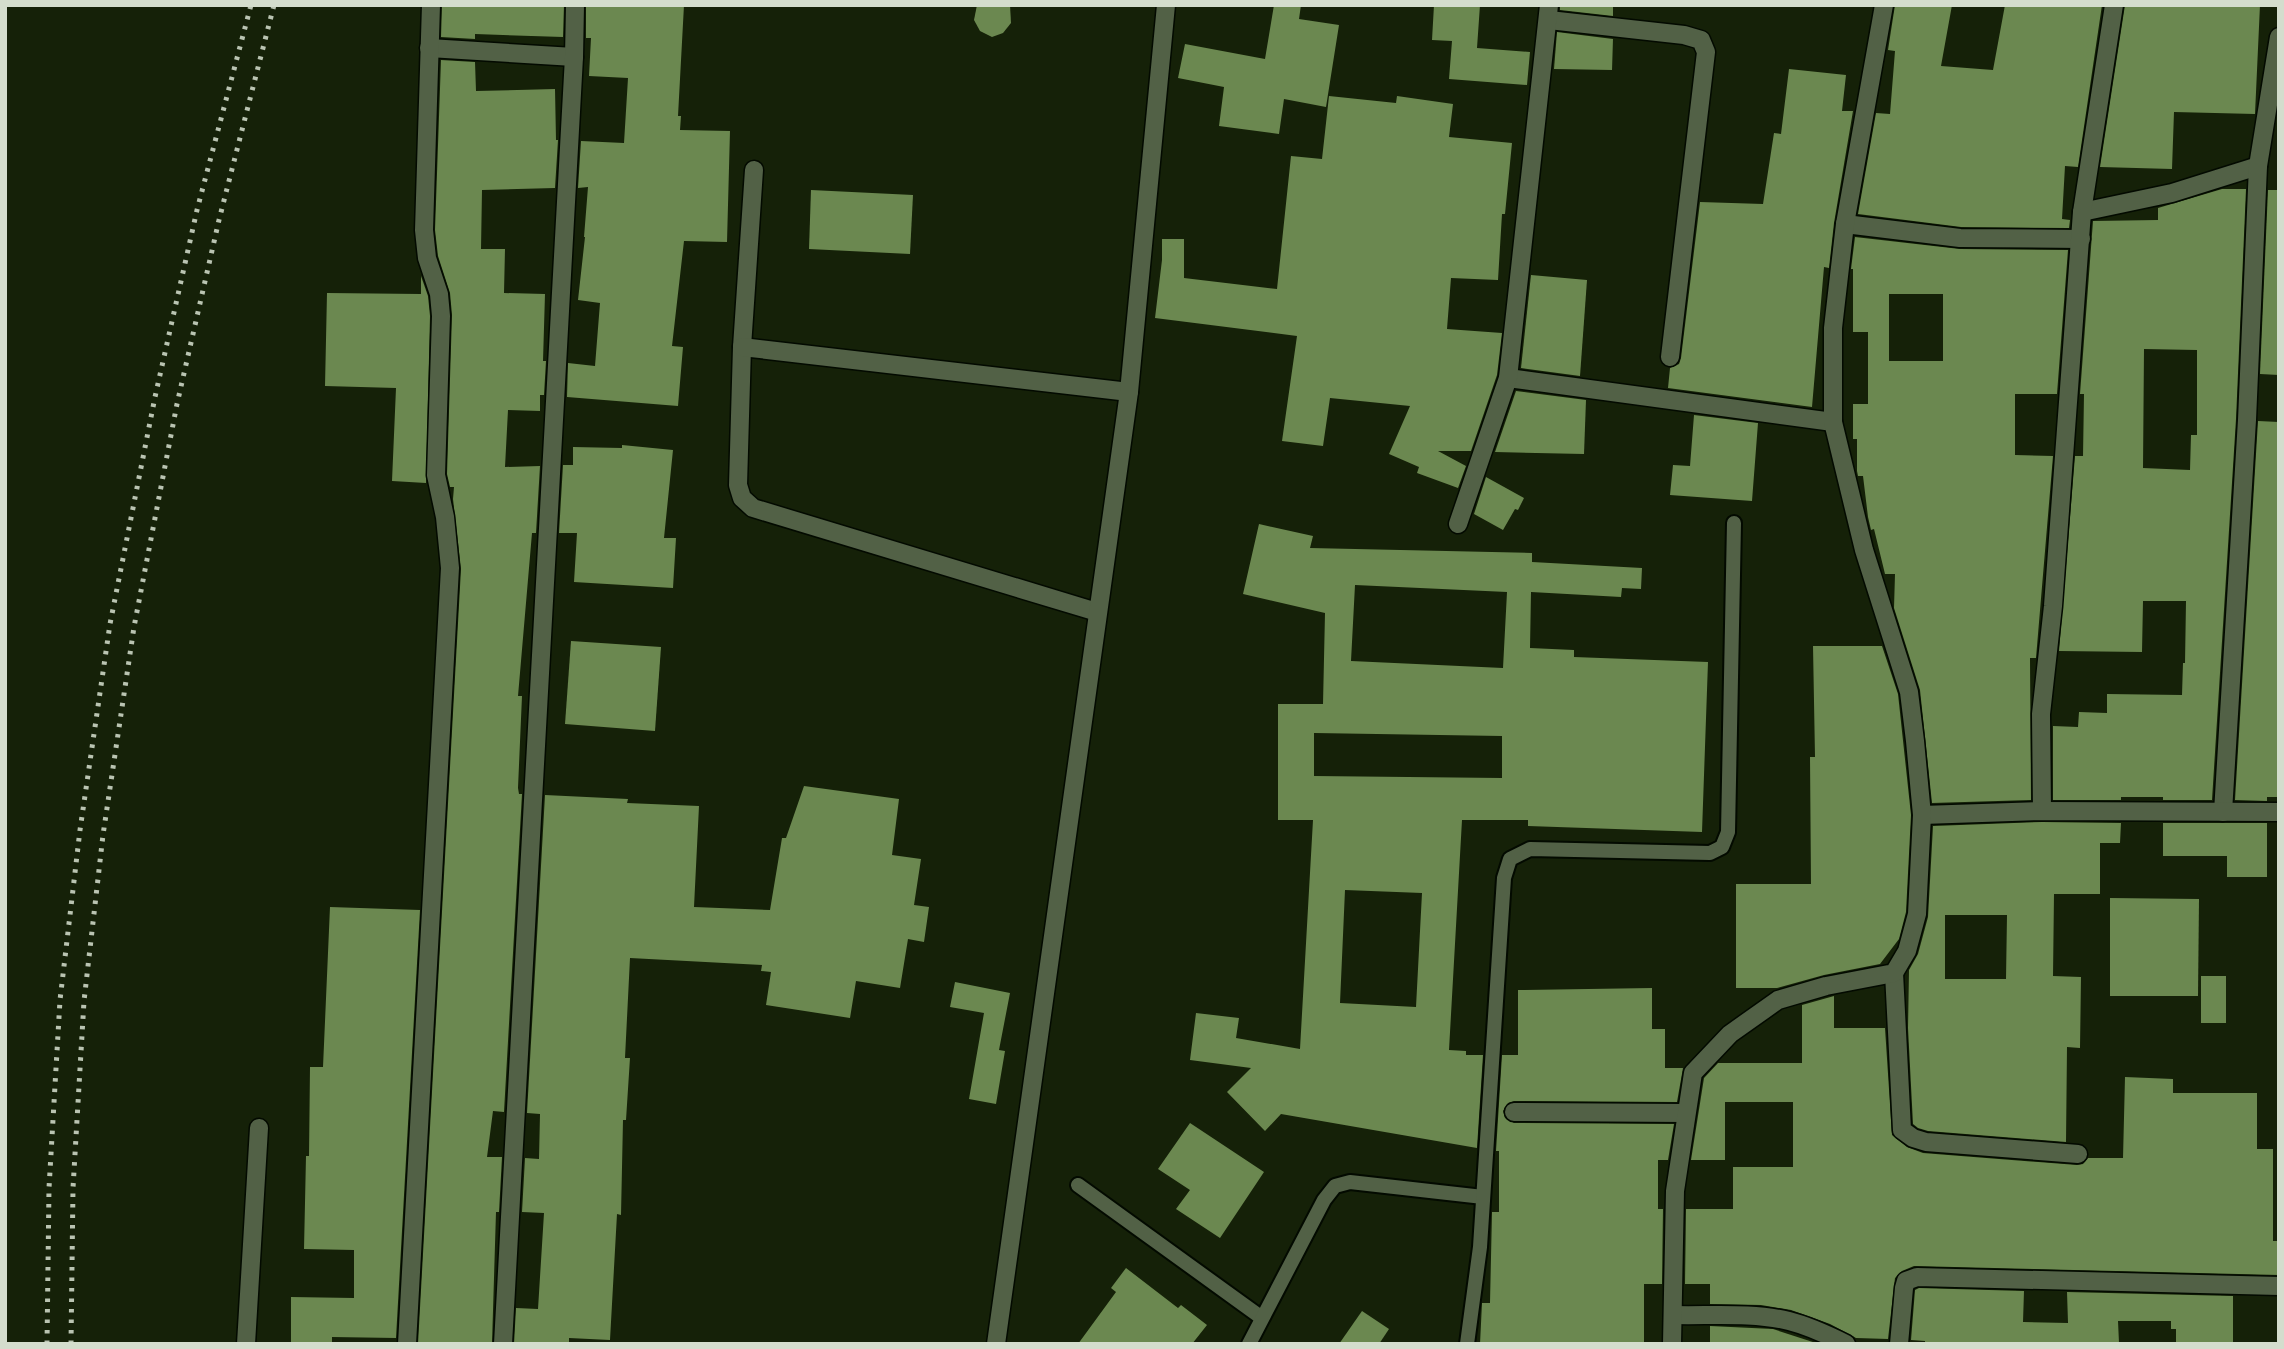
<svg xmlns="http://www.w3.org/2000/svg" width="2284" height="1349" viewBox="0 0 2284 1349" font-family="'PT Sans',sans-serif">
  <rect width="100%" height="100%" fill="#152108"/>
  <g fill="#6b8850" fill-rule="evenodd">
    <path d="M 442,5 L 564,5 L 563,37 L 475,34 L 475,39 L 441,37 Z"/>
    <path d="M 586,5 L 684,5 L 678,116 L 681,116 L 680,130 L 730,131 L 727,242 L 684,241 L 672,346 L 683,347 L 678,406 L 567,397 L 568,363 L 595,366 L 600,303 L 578,300 L 585,237 L 584,237 L 588,187 L 578,188 L 581,141 L 624,143 L 628,78 L 589,76 L 591,38 L 586,38 Z"/>
    <path d="M 977,5 L 1010,5 L 1011,23 L 1003,33 L 992,37 L 980,31 L 974,20 Z"/>
    <path d="M 1274,5 L 1301,5 L 1299,19 L 1339,25 L 1326,107 L 1284,99 L 1279,134 L 1219,126 L 1224,87 L 1178,78 L 1185,44 L 1265,59 Z"/>
    <path d="M 1434,5 L 1480,5 L 1477,48 L 1530,52 L 1527,85 L 1449,79 L 1452,41 L 1432,40 Z"/>
    <path d="M 1560,5 L 1613,5 L 1613,16 L 1560,10 Z"/>
    <path d="M 1895,5 L 1952,5 L 1941,66 L 1993,70 L 2005,5 L 2102,5 L 2078,167 L 2065,166 L 2062,219 L 2070,220 L 2069,228 L 1961,227 L 1858,214 L 1876,113 L 1890,114 L 1895,51 L 1888,50 Z"/>
    <path d="M 2125,5 L 2260,5 L 2255,114 L 2174,112 L 2172,169 L 2100,167 Z"/>
    <path d="M 1557,32 L 1613,39 L 1612,70 L 1554,69 Z"/>
    <path d="M 441,60 L 475,62 L 476,91 L 555,89 L 556,140 L 558,140 L 555,188 L 482,190 L 481,249 L 505,249 L 504,293 L 545,294 L 543,361 L 546,361 L 544,395 L 540,395 L 540,411 L 508,410 L 505,467 L 540,466 L 536,533 L 532,533 L 518,696 L 522,696 L 518,788 L 519,794 L 522,794 L 504,1112 L 493,1111 L 487,1157 L 502,1157 L 499,1212 L 496,1212 L 492,1344 L 418,1344 L 461,569 L 453,499 L 454,487 L 450,487 L 447,474 L 452,315 L 450,293 L 438,256 L 435,230 Z"/>
    <path d="M 1789,69 L 1846,75 L 1842,111 L 1853,111 L 1834,223 L 1829,268 L 1824,267 L 1812,407 L 1668,388 L 1670,368 L 1679,364 L 1681,358 L 1700,202 L 1763,204 L 1774,133 L 1781,134 Z"/>
    <path d="M 1329,96 L 1396,103 L 1397,96 L 1453,104 L 1449,137 L 1512,143 L 1505,214 L 1502,214 L 1498,280 L 1451,278 L 1447,329 L 1502,333 L 1497,375 L 1471,451 L 1438,451 L 1466,466 L 1458,488 L 1417,473 L 1419,467 L 1389,454 L 1410,406 L 1330,398 L 1323,446 L 1282,441 L 1297,336 L 1155,318 L 1162,260 L 1162,239 L 1184,239 L 1184,278 L 1277,289 L 1291,156 L 1322,159 Z"/>
    <path d="M 2222,189 L 2246,189 L 2236,419 L 2212,800 L 2163,800 L 2163,797 L 2121,797 L 2121,800 L 2053,800 L 2053,726 L 2078,727 L 2079,712 L 2107,713 L 2107,694 L 2182,695 L 2183,663 L 2185,663 L 2186,601 L 2143,601 L 2142,652 L 2059,651 L 2075,456 L 2083,456 L 2084,394 L 2080,394 L 2093,221 L 2158,220 L 2158,208 ZM 2144,349 L 2197,350 L 2197,435 L 2191,435 L 2190,470 L 2143,468 Z"/>
    <path d="M 811,190 L 913,195 L 910,254 L 809,249 Z"/>
    <path d="M 2268,190 L 2279,190 L 2279,375 L 2260,374 Z"/>
    <path d="M 1855,237 L 1960,249 L 2068,250 L 2057,394 L 2015,394 L 2015,455 L 2053,456 L 2036,658 L 2030,658 L 2031,800 L 1932,803 L 1920,690 L 1894,608 L 1895,574 L 1885,574 L 1874,529 L 1871,530 L 1868,517 L 1863,476 L 1858,476 L 1857,471 L 1857,439 L 1853,439 L 1853,404 L 1868,404 L 1868,332 L 1853,332 L 1853,269 L 1851,269 ZM 1889,294 L 1943,294 L 1943,361 L 1889,361 Z"/>
    <path d="M 1531,275 L 1587,280 L 1580,376 L 1521,368 Z"/>
    <path d="M 421,276 L 428,296 L 430,316 L 426,483 L 392,481 L 396,388 L 325,386 L 327,293 L 421,294 Z"/>
    <path d="M 1516,391 L 1586,400 L 1584,454 L 1495,452 Z"/>
    <path d="M 1694,415 L 1758,423 L 1752,501 L 1670,495 L 1673,465 L 1690,466 Z"/>
    <path d="M 2258,421 L 2279,422 L 2279,797 L 2267,797 L 2267,801 L 2235,800 Z"/>
    <path d="M 622,445 L 673,450 L 664,538 L 676,538 L 673,588 L 574,582 L 577,533 L 559,533 L 563,465 L 573,465 L 573,447 L 622,448 Z"/>
    <path d="M 1486,477 L 1524,498 L 1518,510 L 1515,509 L 1503,530 L 1474,514 Z"/>
    <path d="M 1259,524 L 1313,536 L 1310,548 L 1532,553 L 1532,562 L 1642,568 L 1641,589 L 1622,588 L 1621,597 L 1531,592 L 1530,648 L 1574,650 L 1574,657 L 1708,662 L 1702,832 L 1528,826 L 1528,820 L 1462,820 L 1449,1050 L 1466,1051 L 1466,1055 L 1483,1055 L 1477,1148 L 1281,1114 L 1265,1131 L 1227,1092 L 1251,1068 L 1190,1060 L 1196,1013 L 1239,1018 L 1236,1038 L 1300,1049 L 1313,820 L 1278,820 L 1278,704 L 1323,704 L 1325,613 L 1243,594 ZM 1355,585 L 1507,592 L 1503,668 L 1351,661 ZM 1314,733 L 1502,736 L 1502,778 L 1314,776 ZM 1345,890 L 1422,893 L 1416,1007 L 1340,1003 Z"/>
    <path d="M 571,641 L 661,647 L 655,731 L 565,724 Z"/>
    <path d="M 1813,646 L 1882,646 L 1898,694 L 1911,815 L 1906,912 L 1899,939 L 1880,964 L 1824,975 L 1777,988 L 1736,988 L 1736,884 L 1811,884 L 1810,757 L 1815,757 Z"/>
    <path d="M 804,786 L 899,799 L 892,855 L 921,859 L 914,905 L 929,907 L 924,942 L 908,939 L 900,988 L 856,981 L 850,1018 L 766,1005 L 771,972 L 761,971 L 762,965 L 630,958 L 625,1058 L 630,1058 L 626,1120 L 623,1120 L 621,1215 L 617,1214 L 610,1340 L 569,1338 L 569,1344 L 514,1344 L 516,1308 L 538,1309 L 544,1213 L 522,1212 L 525,1158 L 539,1159 L 540,1114 L 527,1113 L 545,795 L 628,799 L 627,803 L 699,806 L 694,907 L 770,910 L 782,838 L 786,838 Z"/>
    <path d="M 2042,822 L 2121,823 L 2120,843 L 2100,843 L 2100,894 L 2054,894 L 2053,976 L 2081,977 L 2080,1048 L 2067,1047 L 2066,1142 L 1928,1131 L 1918,1128 L 1913,1124 L 1908,1028 L 1909,970 L 1918,954 L 1928,917 L 1933,826 ZM 1945,915 L 2007,915 L 2006,979 L 1945,979 Z"/>
    <path d="M 2163,823 L 2267,823 L 2267,877 L 2227,877 L 2227,856 L 2163,856 Z"/>
    <path d="M 2110,898 L 2199,899 L 2198,996 L 2110,996 Z"/>
    <path d="M 330,907 L 420,910 L 396,1338 L 332,1337 L 332,1344 L 291,1344 L 291,1297 L 354,1298 L 354,1250 L 304,1249 L 306,1156 L 309,1156 L 310,1067 L 323,1067 Z"/>
    <rect x="2201" y="976" width="25" height="47"/>
    <path d="M 955,982 L 1010,993 L 999,1050 L 1005,1051 L 996,1104 L 969,1099 L 984,1013 L 950,1007 Z"/>
    <path d="M 1652,988 L 1652,1029 L 1665,1029 L 1665,1068 L 1683,1068 L 1677,1102 L 1514,1101 L 1508,1103 L 1503,1111 L 1505,1118 L 1514,1123 L 1674,1124 L 1668,1160 L 1658,1160 L 1658,1209 L 1663,1209 L 1662,1284 L 1644,1284 L 1644,1344 L 1480,1344 L 1482,1303 L 1490,1303 L 1492,1212 L 1499,1212 L 1499,1151 L 1496,1151 L 1502,1055 L 1518,1055 L 1518,990 Z"/>
    <path d="M 1834,996 L 1834,1028 L 1885,1028 L 1892,1135 L 1907,1147 L 1923,1153 L 2077,1165 L 2083,1164 L 2088,1158 L 2123,1158 L 2125,1077 L 2173,1079 L 2173,1093 L 2257,1093 L 2257,1149 L 2273,1149 L 2273,1241 L 2279,1241 L 2279,1275 L 1914,1266 L 1902,1271 L 1895,1278 L 1888,1339 L 1856,1338 L 1830,1324 L 1791,1310 L 1761,1305 L 1710,1304 L 1710,1284 L 1685,1284 L 1686,1209 L 1733,1209 L 1733,1167 L 1793,1167 L 1793,1102 L 1725,1102 L 1725,1160 L 1691,1160 L 1704,1078 L 1718,1063 L 1802,1063 L 1802,1005 Z"/>
    <path d="M 1190,1123 L 1264,1172 L 1220,1238 L 1176,1209 L 1190,1190 L 1158,1169 Z"/>
    <path d="M 1126,1268 L 1178,1308 L 1181,1305 L 1207,1325 L 1192,1344 L 1078,1344 L 1116,1292 L 1111,1288 Z"/>
    <path d="M 1919,1288 L 2024,1291 L 2023,1322 L 2068,1323 L 2067,1292 L 2233,1296 L 2233,1344 L 2176,1344 L 2176,1329 L 2171,1329 L 2171,1321 L 2118,1321 L 2119,1343 L 1925,1344 L 1925,1341 L 1911,1340 L 1915,1290 Z"/>
    <path d="M 1362,1311 L 1389,1329 L 1379,1344 L 1339,1344 Z"/>
    <path d="M 1710,1326 L 1773,1329 L 1819,1344 L 1710,1344 Z"/>
  </g>
  <g fill="none" stroke-linecap="round" stroke-linejoin="round">
    <g stroke="#030a00" stroke-width="18">
      <g id="service">
        <path d="M 1078,1185 L 1262,1318"/>
        <path d="M 1249,1344 L 1324,1200 L 1335,1186 L 1350,1182 L 1483,1197"/>
        <path d="M 1467,1344 L 1480,1247 L 1504,878 L 1510,859 L 1530,849 L 1710,853 L 1722,847 L 1728,832 L 1734,523"/>
      </g>
    </g>
    <g stroke="#030a00" stroke-width="21">
      <g id="minor">
        <path d="M 1549,20 L 1684,35 L 1701,40 L 1706,52 L 1670,357"/>
        <path d="M 429,48 L 574,57"/>
        <path d="M 754,170 L 742,347 L 738,485 L 742,498 L 753,508 L 1097,612"/>
        <path d="M 2082,212 L 2172,193 L 2258,166"/>
        <path d="M 1845,224 L 1960,238 L 2081,239"/>
        <path d="M 742,347 L 1129,392"/>
        <path d="M 1508,378 L 1833,422"/>
        <path d="M 1458,524 L 1508,378 L 1549,5"/>
        <path d="M 2042,811 L 2041,714 L 2053,606 L 2082,212 L 2114,5"/>
        <path d="M 2223,812 L 2247,420 L 2258,166 L 2279,37"/>
        <path d="M 1922,815 L 2042,811 L 2279,812"/>
        <path d="M 1894,973 L 1902,1130 L 1913,1138 L 1926,1142 L 2078,1154"/>
        <path d="M 1514,1112 L 1685,1113"/>
        <path d="M 1673,1315 C 1710,1316 1752,1312 1789,1321 C 1809,1326 1828,1335 1846,1344"/>
        <path d="M 246,1344 L 259,1128"/>
        <path d="M 407,1344 L 450,568 L 445,517 L 436,475 L 441,316 L 439,294 L 427,258 L 424,230 L 431,5"/>
        <path d="M 503,1344 L 574,57 L 575,5"/>
        <path d="M 996,1344 L 1129,392 L 1166,5"/>
        <path d="M 1672,1344 L 1675,1191 L 1693,1073 L 1730,1034 L 1778,1000 L 1826,986 L 1894,973 L 1907,951 L 1917,914 L 1922,815 L 1915,741 L 1909,692 L 1864,550 L 1833,422 L 1833,328 L 1845,224 L 1884,5"/>
        <path d="M 1899,1344 L 1904,1288 L 1906,1281 L 1917,1277 L 2279,1286"/>
      </g>
    </g>
    <use href="#service" stroke="#526146" stroke-width="14"/>
    <use href="#minor" stroke="#526146" stroke-width="18"/>
    <g stroke="#bac4b2" stroke-width="5" stroke-dasharray="3.5 7" stroke-linecap="butt">
      <path d="M 47,1344 L 49,1188 L 60,1000 L 80,830 L 110,624 L 155,397 L 197,210 L 251,5"/>
      <path d="M 71,1344 L 73,1188 L 84,1001 L 103,835 L 134,627 L 177,404 L 219,220 L 274,5"/>
    </g>
  </g>
  <rect width="2284" height="1349" fill="none" stroke="#d4ddcd" stroke-width="14"/>
</svg>
